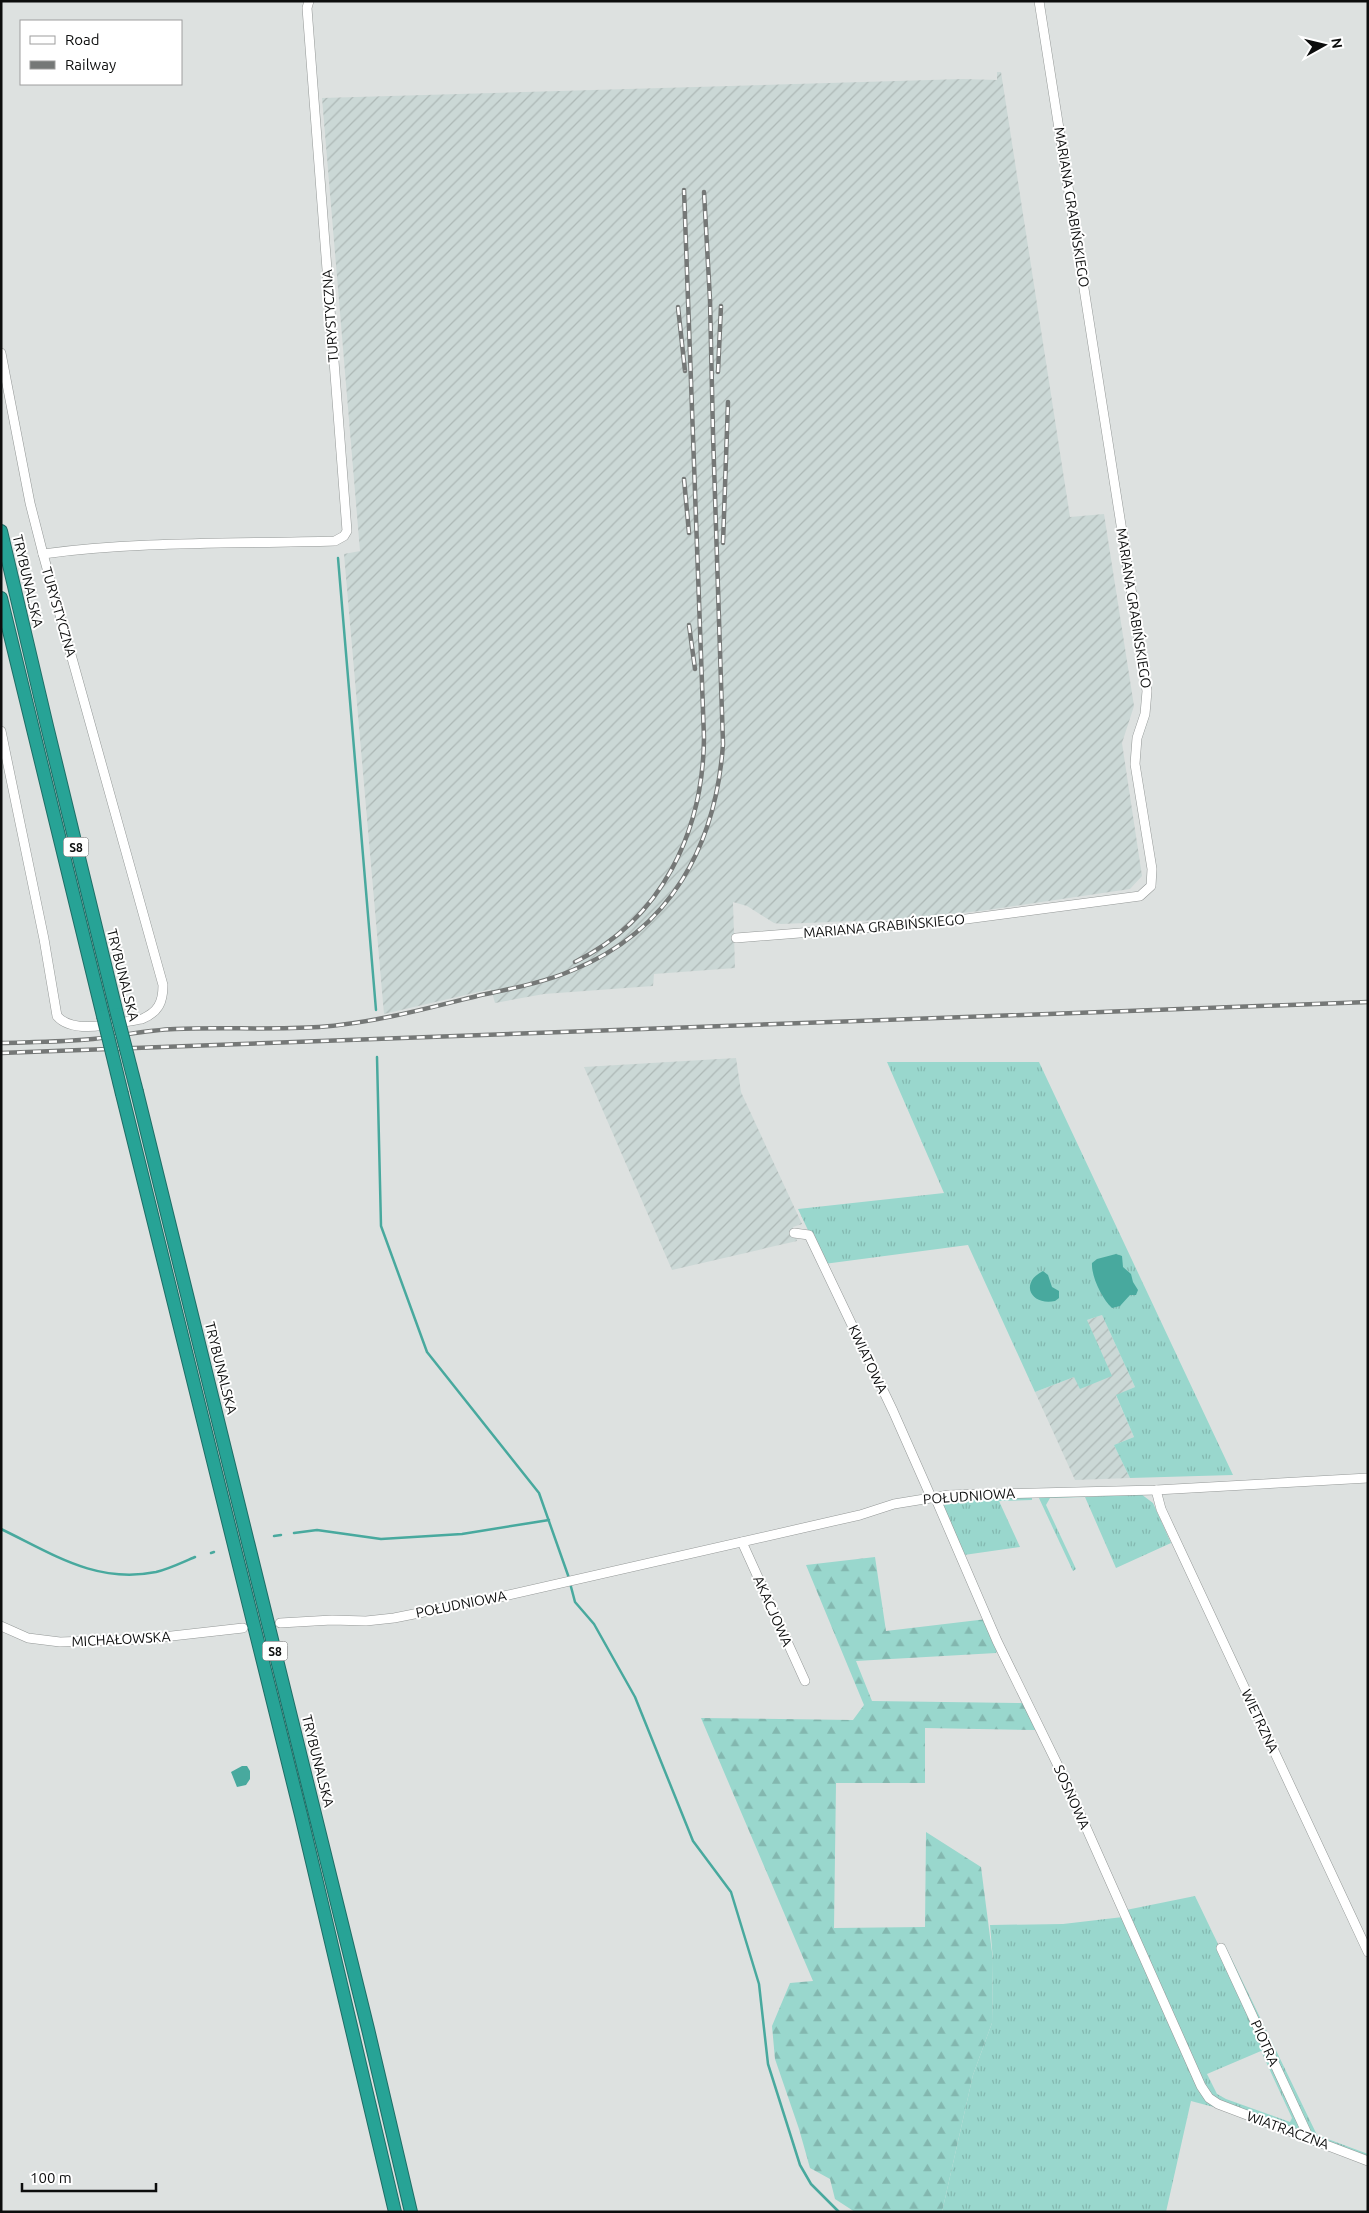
<svg xmlns="http://www.w3.org/2000/svg" width="1369" height="2213" viewBox="0 0 1369 2213" font-family="Ubuntu,sans-serif">
  <defs>
    <pattern id="industrial-furrows" width="10" height="10" patternUnits="userSpaceOnUse" patternTransform="scale(1.25)"><rect width="10" height="10" fill="#cbd8d6"/><path d="M-1 1l2-2M0 10L10 0M9 11l2-2" fill="none" stroke="#adb8b6"/></pattern>
    <pattern id="grass-tufts" width="24" height="20" patternUnits="userSpaceOnUse" patternTransform="scale(1.25)"><rect width="24" height="20" fill="#99d7cd"/><path d="M3 7l-1-3M5 7V3M7 7l1-3M15 17l-1-3M17 17v-4M19 17l1-3" fill="none" stroke="#83b7af"/></pattern>
    <pattern id="forest-firs" width="22" height="20" patternUnits="userSpaceOnUse" patternTransform="scale(1.25)"><rect width="22" height="20" fill="#99d7cd"/><path d="M5 1l3.5 6h-7zM16 11l3.5 6h-7z" fill="#83b7af"/></pattern>
  </defs>
  <rect width="100%" height="100%" fill="#dde1e0"/>
  <g fill="url(#industrial-furrows)">
    <path d="M 997,72 L 1001,72 L 1070,517 L 1104,514 L 1134,706 L 1122,743 L 1142,876 L 1130,889 L 980,911 L 905,919 L 781,924 L 774,923 L 747,906 L 733,902 L 735,968 L 654,974 L 653,986 L 544,994 L 495,1003 L 491,989 L 384,1014 L 344,554 L 360,551 L 322,98 L 963,79 L 997,80 Z"/>
    <path d="M 736,1058 L 741,1092 L 802,1224 L 793,1227 L 797,1241 L 672,1270 L 584,1067 Z"/>
    <path d="M 1102,1315 L 1135,1387 L 1116,1396 L 1134,1437 L 1114,1445 L 1130,1478 L 1075,1480 L 1035,1392 L 1074,1377 L 1087,1320 Z"/>
  </g>
  <g fill="url(#grass-tufts)" fill-rule="evenodd">
    <path d="M 887,1062 L 1039,1062 L 1233,1475 L 1130,1478 L 1114,1445 L 1134,1437 L 1116,1395 L 1135,1387 L 1102,1315 L 1087,1320 L 1112,1376 L 1080,1389 L 1074,1377 L 1035,1392 L 968,1245 L 824,1264 L 798,1209 L 944,1193 Z"/>
    <path d="M 1085,1494 L 1085,1497 L 1141,1494 L 1153,1503 L 1171,1543 L 1116,1568 L 1085,1497 L 1050,1498 L 1046,1505 L 1076,1569 L 1073,1571 L 1038,1496 Z"/>
    <path d="M 1032,1496 L 1032,1500 L 999,1501 L 1020,1547 L 964,1555 L 943,1507 L 945,1502 L 950,1499 Z"/>
    <path d="M 1195,1896 L 1218,1944 L 1217,1948 L 1303,2133 L 1214,2099 L 1208,2091 L 1126,1910 ZM 1261,2051 L 1292,2118 L 1290,2122 L 1226,2099 L 1217,2094 L 1207,2074 Z"/>
    <path d="M 1123,1917 L 1199,2088 L 1221,2109 L 1191,2101 L 1166,2212 L 942,2212 L 973,2075 L 992,2023 L 993,1960 L 990,1925 L 1063,1924 Z"/>
    <path d="M 1223,1941 L 1317,2135 L 1368,2154 L 1368,2157 L 1316,2138 L 1307,2129 Z"/>
  </g>
  <path fill="url(#forest-firs)" d="M 875,1557 L 886,1631 L 987,1619 L 999,1646 L 996,1653 L 856,1661 L 872,1701 L 1025,1703 L 1037,1730 L 925,1728 L 925,1783 L 836,1783 L 834,1928 L 925,1927 L 926,1832 L 981,1867 L 993,1960 L 992,2023 L 973,2075 L 942,2212 L 855,2212 L 835,2199 L 830,2179 L 810,2168 L 799,2129 L 775,2059 L 772,2026 L 790,1983 L 813,1981 L 701,1718 L 853,1720 L 864,1705 L 806,1565 Z"/>
  <g fill="#48a99e">
    <path d="M 1116,1254 L 1122,1256 L 1123,1267 L 1131,1274 L 1133,1282 L 1138,1290 L 1136,1295 L 1130,1295 L 1120,1306 L 1112,1308 C 1102,1299 1091,1276 1092,1263 L 1097,1259 Z"/>
    <path d="M 1043,1271 L 1048,1275 L 1052,1287 L 1059,1291 L 1059,1298 L 1055,1301 C 1031,1306 1019,1283 1043,1271 Z"/>
    <path d="M 242,1766 L 247,1766 L 250,1771 L 250,1779 L 246,1785 L 237,1787 L 231,1772 Z"/>
  </g>
  <g fill="none" stroke-linecap="round" stroke-linejoin="round">
    <g stroke="#48a99e" stroke-width="2.5">
      <path d="M 338,558 L 376,1010"/>
      <path d="M 377,1057 L 381,1226 L 427,1352 L 539,1493 L 569,1578"/>
      <path d="M 1,1529 C 53,1554 96,1584 156,1572 C 169,1569 183,1562 195,1557"/>
      <path d="M 294,1533 L 317,1530 L 381,1539 L 462,1534 L 549,1520"/>
      <path d="M 274,1536 L 281,1535"/>
      <path d="M 211,1553 L 214,1552"/>
      <path d="M 570,1583 L 575,1602 L 594,1624 L 635,1697 L 693,1841 L 731,1892 L 759,1984 L 768,2064 L 800,2165 L 811,2184 L 839,2212"/>
    </g>
    <g stroke="#949897" stroke-width="10">
      <g id="minor">
        <path d="M 1,353 L 30,503 L 43,554 L 163,985 C 163,1003 158,1012 142,1019 C 119,1022 74,1036 57,1016 L 44,939 L 1,731"/>
        <path d="M 43,554 C 139,541 238,544 335,541 L 344,536 L 347,531 L 307,8 L 309,1"/>
        <path d="M 736,938 L 951,921 L 1140,896 L 1151,886 L 1152,869 L 1135,764 L 1137,738 L 1145,714 L 1147,691 L 1039,1"/>
        <path d="M 794,1233 L 809,1235 L 893,1411 L 931,1497"/>
        <path d="M 1156,1490 L 1161,1509 L 1368,1952"/>
        <path d="M 935,1497 L 997,1641 L 1065,1780 L 1201,2086 L 1209,2098 L 1218,2104 L 1368,2161"/>
        <path d="M 742,1542 L 805,1681"/>
        <path d="M 280,1623 L 332,1620 L 366,1621 L 394,1618 L 504,1596 L 860,1515 L 894,1504 L 949,1495 L 1156,1490 L 1368,1478"/>
        <path d="M 1,1626 L 28,1638 L 60,1642 L 145,1639 L 243,1628"/>
        <path d="M 1221,1948 L 1309,2138"/>
      </g>
    </g>
    <g stroke="#1e6e66" stroke-width="14">
      <g id="highway">
        <path d="M 1,531 L 47,726 L 117,1014"/>
        <path d="M 1,598 L 103,1016"/>
        <path d="M 137,1092 L 368,2029 L 411,2212"/>
        <path d="M 122,1094 L 301,1815 L 395,2212"/>
      </g>
    </g>
    <use href="#minor" stroke="#fff" stroke-width="9"/>
    <use href="#highway" stroke="#27a396" stroke-width="12"/>
    <g stroke="#757877" stroke-width="4.5">
      <g id="rail">
        <path d="M 678,307 L 685,371"/>
        <path d="M 718,372 L 721,306"/>
        <path d="M 684,479 L 689,533"/>
        <path d="M 723,543 L 728,402"/>
        <path d="M 689,625 L 695,669"/>
        <path d="M 575,962 C 662,919 703,832 704,738 L 684,190"/>
        <path d="M 1,1043 C 32,1042 62,1042 93,1039 C 120,1036 147,1030 175,1029 C 223,1027 271,1030 319,1027 C 373,1023 425,1009 477,996 C 509,989 543,983 573,970 C 671,930 716,845 723,744 L 713,434 L 710,300 L 704,192"/>
        <path d="M 1,1053 L 1368,1002"/>
      </g>
    </g>
    <use href="#rail" stroke="#fff" stroke-width="2.5" stroke-dasharray="8" stroke-linecap="butt"/>
    <g stroke="#1e6e66" stroke-width="14" stroke-linecap="butt">
      <g id="highway-bridge">
        <path d="M 117,1014 L 137,1092"/>
        <path d="M 103,1016 L 122,1094"/>
      </g>
    </g>
    <use href="#highway-bridge" stroke="#27a396" stroke-width="12"/>
  </g>
  <g text-anchor="middle" dominant-baseline="central" stroke-width="4" stroke-linejoin="round" paint-order="stroke">
    <g fill="#fff" stroke="#555656" stroke-width="1">
      <rect x="63.5" y="837.5" width="25" height="19" rx="4"/>
      <rect x="262.5" y="1641.5" width="25" height="19" rx="4"/>
    </g>
    <g font-size="12" font-weight="bold" fill="#0c0d0d">
      <text x="76" y="847">S8</text>
      <text x="275" y="1651">S8</text>
    </g>
    <g font-size="14" fill="#0c0d0d" stroke="#fff">
      <text transform="translate(1072 207) rotate(81)">MARIANA GRABIŃSKIEGO</text>
      <text transform="translate(330 316) rotate(-94)">TURYSTYCZNA</text>
      <text transform="translate(28 581) rotate(77)">TRYBUNALSKA</text>
      <text transform="translate(1134 608) rotate(81)">MARIANA GRABIŃSKIEGO</text>
      <text transform="translate(59 612) rotate(74)">TURYSTYCZNA</text>
      <text transform="translate(884 926) rotate(-5)">MARIANA GRABIŃSKIEGO</text>
      <text transform="translate(123 975) rotate(76)">TRYBUNALSKA</text>
      <text transform="translate(868 1359) rotate(65)">KWIATOWA</text>
      <text transform="translate(221 1368) rotate(76)">TRYBUNALSKA</text>
      <text transform="translate(969 1496) rotate(-4)">POŁUDNIOWA</text>
      <text transform="translate(461 1604) rotate(-11)">POŁUDNIOWA</text>
      <text transform="translate(773 1611) rotate(66)">AKACJOWA</text>
      <text transform="translate(121 1639) rotate(-3)">MICHAŁOWSKA</text>
      <text transform="translate(1260 1721) rotate(65)">WIETRZNA</text>
      <text transform="translate(318 1761) rotate(76)">TRYBUNALSKA</text>
      <text transform="translate(1072 1797) rotate(66)">SOSNOWA</text>
      <text transform="translate(1265 2043) rotate(66)">PIOTRA</text>
      <text transform="translate(1288 2130) rotate(20)">WIATRACZNA</text>
    </g>
  </g>
  <rect width="1369" height="2213" fill="none" stroke="#0c0d0d" stroke-width="5"/>
  <rect x="20" y="20" width="162" height="65" fill="#ffffff" stroke="#9e9e9e"/>
  <rect x="30" y="36" width="25" height="8" fill="#ffffff" stroke="#9e9e9e"/>
  <text x="65" y="45" font-size="15" fill="#0c0d0d">Road</text>
  <rect x="30" y="61" width="25" height="8" fill="#757877" stroke="#9e9e9e"/>
  <text x="65" y="70" font-size="15" fill="#0c0d0d">Railway</text>
  <g transform="translate(1324 45) rotate(82)" stroke="#ffffff" stroke-width="4" paint-order="stroke">
  <path d="M0-4L9 19L0 12L-9 19Z" fill="#0c0d0d"/>
  <text y="-8" font-size="14" font-weight="bold" text-anchor="middle" fill="#0c0d0d">N</text>
  </g>
  <path d="M22 2183v8h134v-8" fill="none" stroke="#0c0d0d" stroke-width="2.5"/>
  <text x="30" y="2183" font-size="15" fill="#0c0d0d" stroke="#ffffff" stroke-width="4" paint-order="stroke">100 m</text>
</svg>
